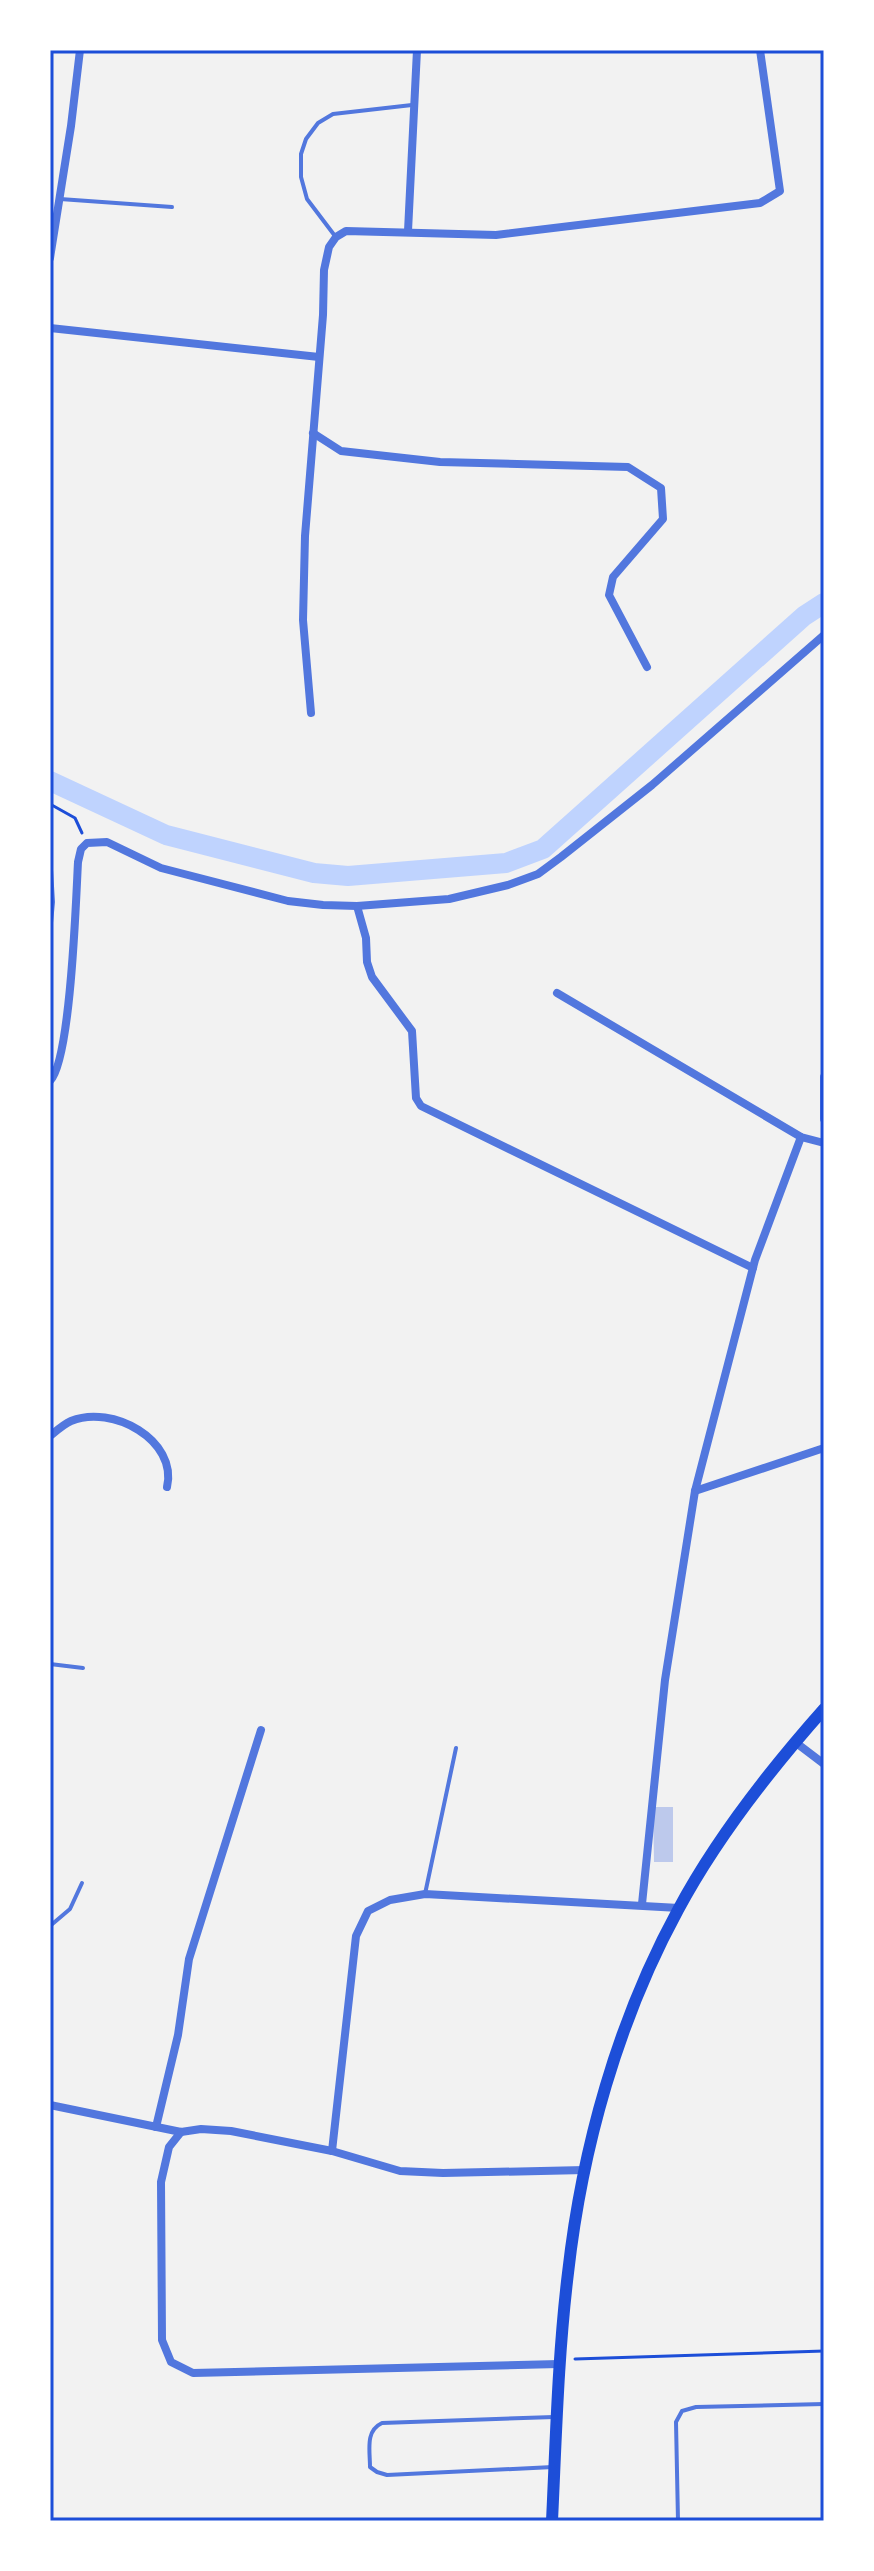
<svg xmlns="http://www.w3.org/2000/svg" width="874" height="2571" viewBox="0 0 874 2571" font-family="'Open Sans',sans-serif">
  <rect width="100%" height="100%" fill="#f2f2f2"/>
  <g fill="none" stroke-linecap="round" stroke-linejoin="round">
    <path stroke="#bfd3fe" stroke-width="20" d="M 50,781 L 166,835 L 314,873 L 348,876 L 506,863 L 543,849 L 804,616 L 824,603"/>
  </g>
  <path fill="#bdc9ec" d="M 653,1807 L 673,1807 L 673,1862 L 654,1862 Z"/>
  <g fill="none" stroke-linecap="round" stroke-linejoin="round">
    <g stroke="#1d4ed8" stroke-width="3">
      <path d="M 50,804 L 75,818 L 82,833"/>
      <path d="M 575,2359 L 824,2351"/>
    </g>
    <g stroke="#5277de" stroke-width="4">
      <path d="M 60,199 L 172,207"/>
      <path d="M 335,236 L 307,199 L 301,177 L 301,154 L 306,139 L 318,123 L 333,114 L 412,105"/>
      <path d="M 50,854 L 53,902 L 50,933"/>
      <path d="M 50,1664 L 83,1668"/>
      <path d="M 425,1894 L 456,1748"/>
      <path d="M 50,1926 L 70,1909 L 82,1883"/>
      <path d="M 553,2467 L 387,2475 L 377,2472 L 370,2467 C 370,2450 365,2431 382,2423 L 554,2417"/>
      <path d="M 678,2521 L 676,2422 L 682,2411 L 696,2407 L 824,2404"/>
    </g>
    <g stroke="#5277de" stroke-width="8">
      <path d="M 408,231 L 417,50"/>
      <path d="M 50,258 L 71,126 L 80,50"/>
      <path d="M 50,328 L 319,357"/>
      <path d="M 313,433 L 341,451 L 440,462 L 628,467 L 661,488 L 663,519 L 613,577 L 609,595 L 647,667"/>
      <path d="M 311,713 L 303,620 L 305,536 L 323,315 L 324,270 L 329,247 L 336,237 L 346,231 L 496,235 L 760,203 L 780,191 L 760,50"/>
      <path d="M 357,906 L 366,938 L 367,962 L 372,977 L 412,1031 L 416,1098 L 421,1106 L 753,1268"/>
      <path d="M 557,993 L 801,1137 L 824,1143"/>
      <path d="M 824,1077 L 824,1119"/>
      <path d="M 50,1081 C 71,1060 76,898 78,862 L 81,849 L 87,843 L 107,842 L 161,868 L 288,901 L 323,905 L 357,906 L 449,899 L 508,885 L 538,874 L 561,857 L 652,785 L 824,635"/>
      <path d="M 50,1436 C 56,1431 64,1424 71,1421 C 112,1404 178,1440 167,1487"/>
      <path d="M 695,1491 L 824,1448"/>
      <path d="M 795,1742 L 824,1764"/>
      <path d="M 642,1904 L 665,1680 L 695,1491 L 755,1260 L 801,1137"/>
      <path d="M 50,2105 L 181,2132 L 201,2129 L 231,2131 L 332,2151 L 400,2171 L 443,2173 L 585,2170"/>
      <path d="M 156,2127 L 178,2035 L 189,1959 L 261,1730"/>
      <path d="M 181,2132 L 169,2147 L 161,2182 L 162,2340 L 171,2362 L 193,2373 L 559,2364"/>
      <path d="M 332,2151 L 356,1936 L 368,1911 L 390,1900 L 425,1894 L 679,1908"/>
    </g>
    <path stroke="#1d4ed8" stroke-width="12" d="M 552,2521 C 556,2438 558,2355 568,2273 C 582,2148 618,2020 678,1910 C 717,1837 769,1771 824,1709"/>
  </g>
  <rect width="874" height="2571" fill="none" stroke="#ffffff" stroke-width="104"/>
  <rect x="52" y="52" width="770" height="2467" fill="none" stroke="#1d4ed8" stroke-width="3"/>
</svg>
